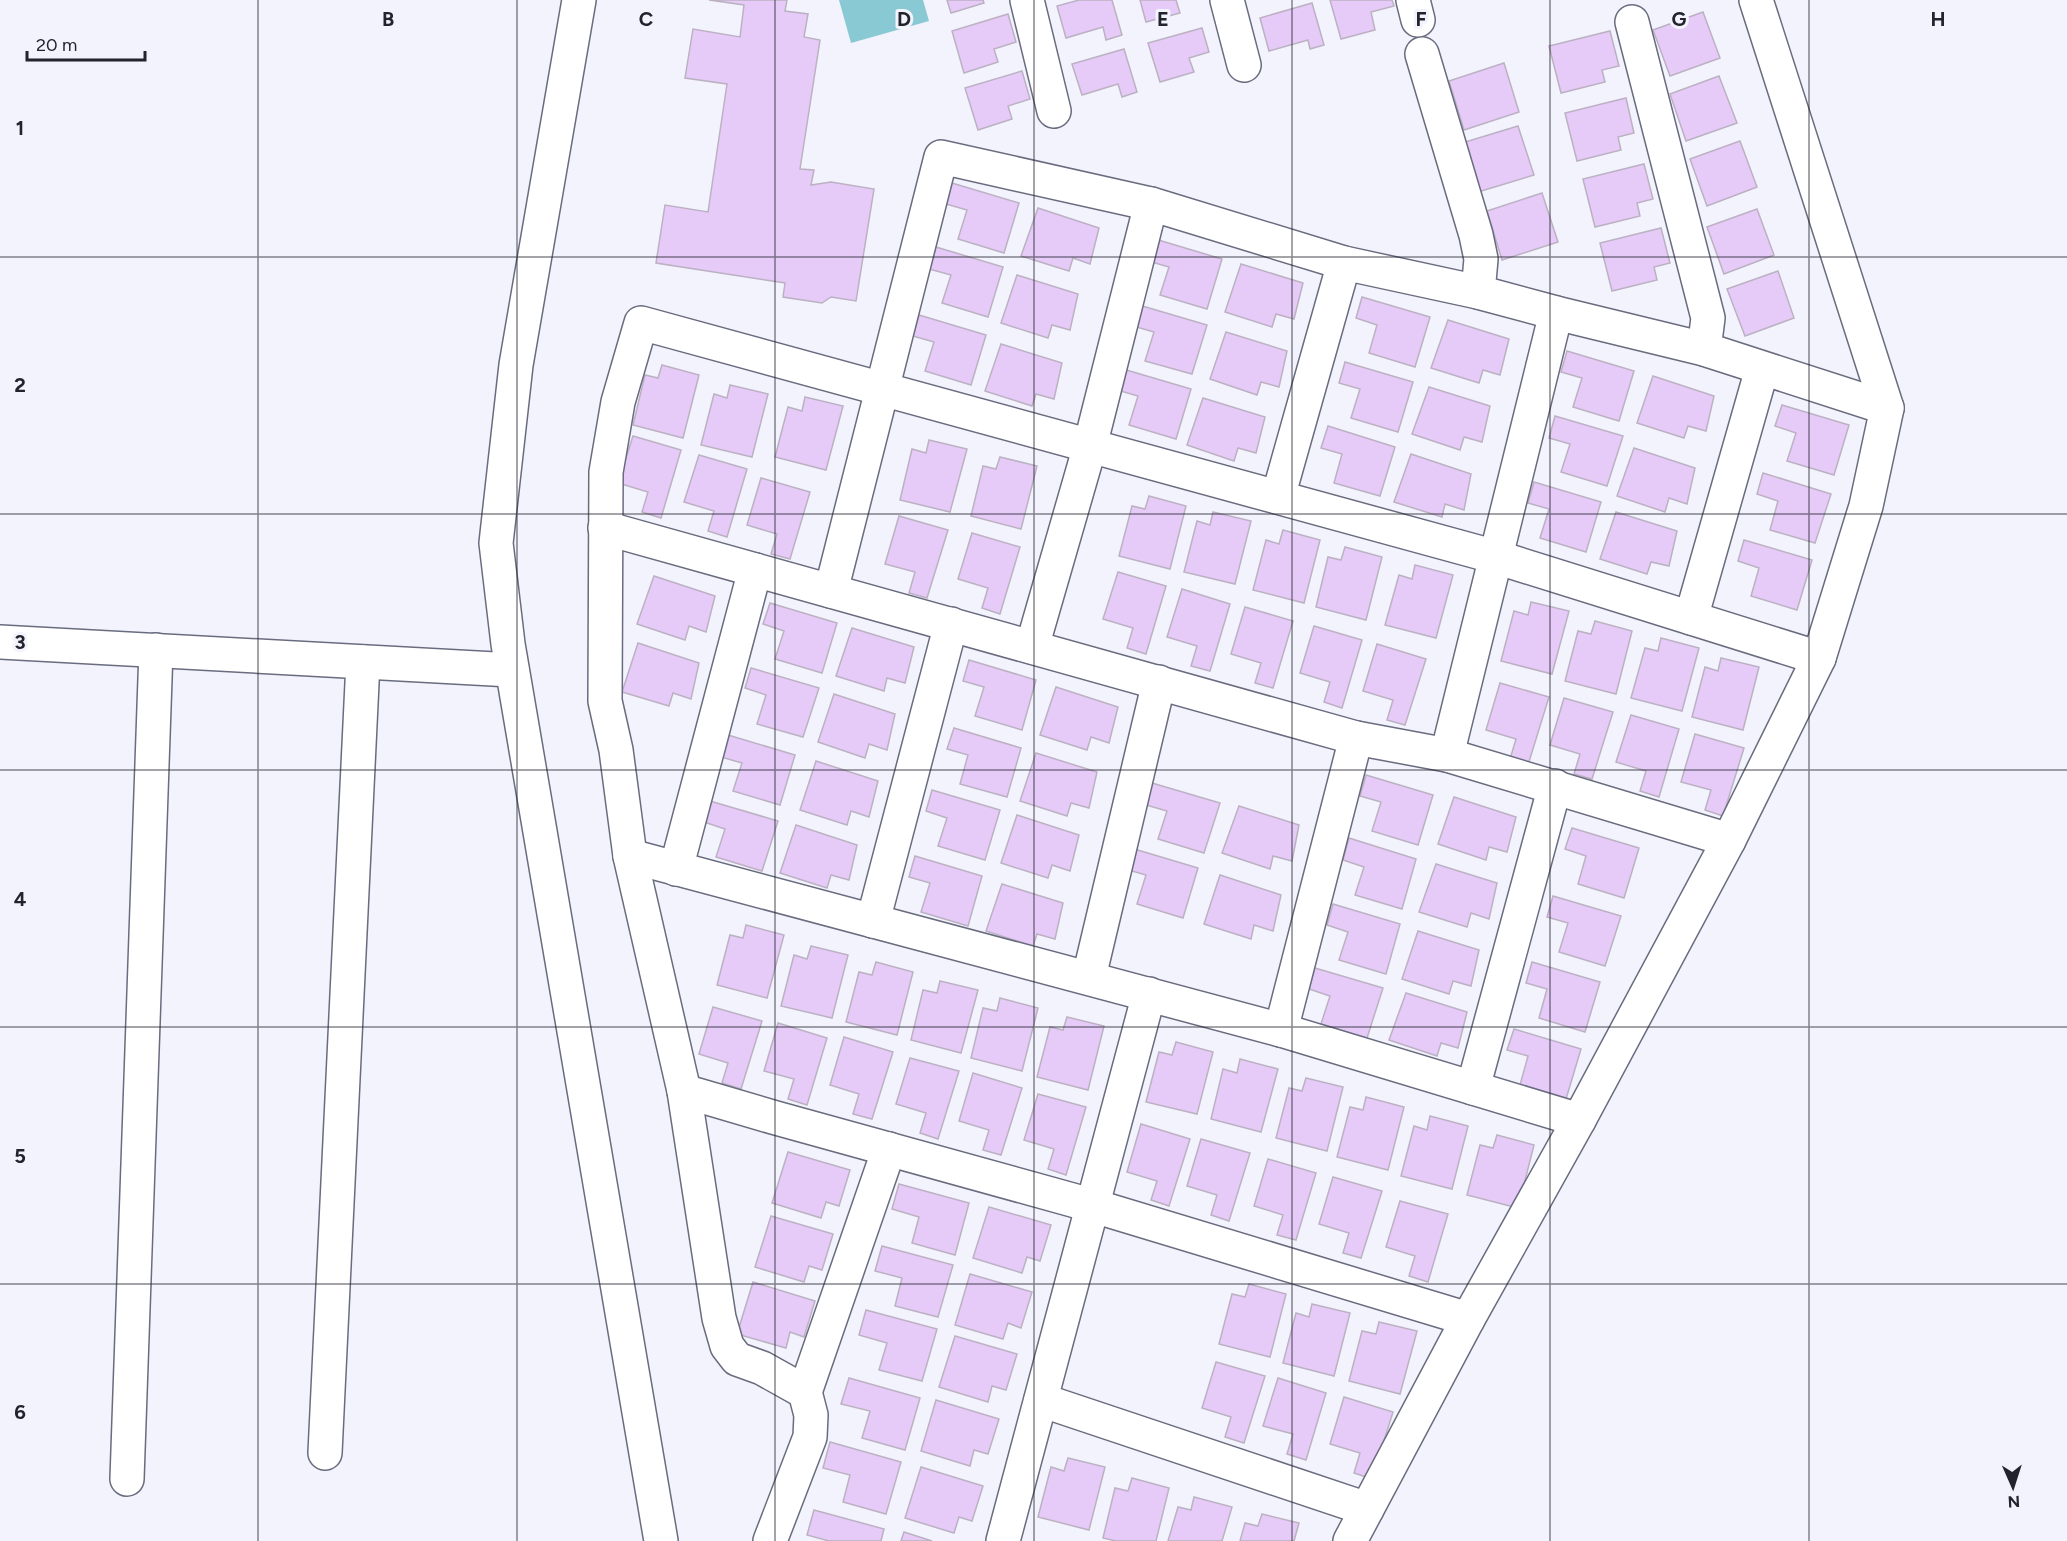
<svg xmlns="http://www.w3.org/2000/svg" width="2067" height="1541" viewBox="0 0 2067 1541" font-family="Figtree,sans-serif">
  <rect width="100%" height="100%" fill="#f2f3fc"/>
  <path fill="#89c9d3" d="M 839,0 L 923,0 L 929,21 L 851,43 Z"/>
  <g fill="#e6cbf8" stroke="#bcb1c3" stroke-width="1.5">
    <path d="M 709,0 L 787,0 L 785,11 L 808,14 L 804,37 L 820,40 L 800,169 L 814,170 L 811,185 L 831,182 L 874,189 L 856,301 L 831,297 L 822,303 L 783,297 L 785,283 L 656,263 L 665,205 L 708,212 L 727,84 L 685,78 L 693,29 L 740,37 L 744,5 Z"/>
    <path d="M 947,0 L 983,0 L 984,3 L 951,13 Z"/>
    <path d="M 1079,0 L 1112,0 L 1122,35 L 1106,40 L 1103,27 L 1066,38 L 1057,6 Z"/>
    <path d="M 1140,0 L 1176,0 L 1180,13 L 1146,22 Z"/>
    <path d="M 1330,0 L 1392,0 L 1394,6 L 1371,12 L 1375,30 L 1341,39 Z"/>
    <path d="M 1312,3 L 1324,45 L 1310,49 L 1308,40 L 1269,51 L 1260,18 Z"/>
    <path d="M 1703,12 L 1720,58 L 1670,76 L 1653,30 Z"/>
    <path d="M 1008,14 L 1016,42 L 994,49 L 998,62 L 964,73 L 952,31 Z"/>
    <path d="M 1202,28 L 1209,52 L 1189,58 L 1194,72 L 1160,82 L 1148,43 Z"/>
    <path d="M 1610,31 L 1619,66 L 1602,70 L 1605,82 L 1561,93 L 1549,46 Z"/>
    <path d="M 1124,49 L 1137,92 L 1122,97 L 1118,84 L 1082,95 L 1072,64 Z"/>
    <path d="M 1504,63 L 1519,112 L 1464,130 L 1449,81 Z"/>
    <path d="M 1022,71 L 1030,99 L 1008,106 L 1012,119 L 978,130 L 965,88 Z"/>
    <path d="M 1719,76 L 1737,123 L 1686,141 L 1670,94 Z"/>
    <path d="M 1626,98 L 1634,133 L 1618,137 L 1621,150 L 1577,161 L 1565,113 Z"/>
    <path d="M 1518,126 L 1534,175 L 1478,192 L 1462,143 Z"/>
    <path d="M 1740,141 L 1757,187 L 1707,206 L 1690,159 Z"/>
    <path d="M 1644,164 L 1653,199 L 1637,203 L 1640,216 L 1595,227 L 1583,179 Z"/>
    <path d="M 952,183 L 1019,203 L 1004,253 L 958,239 L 967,210 L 946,204 Z"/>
    <path d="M 1542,193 L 1558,242 L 1502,260 L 1487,211 Z"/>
    <path d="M 1038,208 L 1099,228 L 1090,264 L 1073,258 L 1069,271 L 1021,256 Z"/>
    <path d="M 1757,209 L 1774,255 L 1724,274 L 1707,227 Z"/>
    <path d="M 1661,228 L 1670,263 L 1654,267 L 1657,280 L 1612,291 L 1600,243 Z"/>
    <path d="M 1155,239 L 1222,259 L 1207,309 L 1160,295 L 1169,267 L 1148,261 Z"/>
    <path d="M 936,247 L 1003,267 L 988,317 L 942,303 L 951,275 L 929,269 Z"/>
    <path d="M 1241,264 L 1303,283 L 1294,319 L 1276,314 L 1272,327 L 1225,312 Z"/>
    <path d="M 1778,271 L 1794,318 L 1745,336 L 1727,289 Z"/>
    <path d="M 1017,275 L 1078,294 L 1070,330 L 1052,325 L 1048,338 L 1001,323 Z"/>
    <path d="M 1362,297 L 1430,317 L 1415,367 L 1369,353 L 1377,325 L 1356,318 Z"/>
    <path d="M 1139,305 L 1207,325 L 1192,374 L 1145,361 L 1154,332 L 1133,326 Z"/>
    <path d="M 919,315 L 986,335 L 971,385 L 925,371 L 934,342 L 913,336 Z"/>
    <path d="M 1448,320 L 1509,339 L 1500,375 L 1483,370 L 1479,383 L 1431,368 Z"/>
    <path d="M 1226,332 L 1287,351 L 1279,387 L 1261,382 L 1257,395 L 1210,379 Z"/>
    <path d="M 1001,344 L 1062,363 L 1054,399 L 1036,394 L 1032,406 L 985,391 Z"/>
    <path d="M 1567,351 L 1634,371 L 1619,421 L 1573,407 L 1582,378 L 1561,372 Z"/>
    <path d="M 1345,362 L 1413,382 L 1398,432 L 1351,418 L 1360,389 L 1339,383 Z"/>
    <path d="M 662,365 L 699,375 L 683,438 L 633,425 L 645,375 L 658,378 Z"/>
    <path d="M 1123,369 L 1191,389 L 1176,439 L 1129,425 L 1138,396 L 1117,390 Z"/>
    <path d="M 1653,376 L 1714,396 L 1706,431 L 1688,426 L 1684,438 L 1637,423 Z"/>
    <path d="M 730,385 L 768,394 L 752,457 L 701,445 L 714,394 L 727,398 Z"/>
    <path d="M 1429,387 L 1490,406 L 1482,442 L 1464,437 L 1460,450 L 1412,434 Z"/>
    <path d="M 805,397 L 843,406 L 826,470 L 775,457 L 788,407 L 802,411 Z"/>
    <path d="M 1203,398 L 1265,417 L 1256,453 L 1238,448 L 1234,461 L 1187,445 Z"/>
    <path d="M 1782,405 L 1849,425 L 1834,475 L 1787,461 L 1796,433 L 1775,426 Z"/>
    <path d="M 1555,416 L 1623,436 L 1607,486 L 1561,472 L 1570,444 L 1549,438 Z"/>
    <path d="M 1328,426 L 1395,447 L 1380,496 L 1334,483 L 1342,454 L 1321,448 Z"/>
    <path d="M 633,436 L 681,450 L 661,518 L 642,512 L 648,492 L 618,483 Z"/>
    <path d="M 929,440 L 967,449 L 950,512 L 900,500 L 912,449 L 926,453 Z"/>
    <path d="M 1634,448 L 1695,468 L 1687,504 L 1669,498 L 1665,512 L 1617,496 Z"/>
    <path d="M 1411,454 L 1471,474 L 1464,510 L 1445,504 L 1442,517 L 1394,502 Z"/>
    <path d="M 699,455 L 747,469 L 727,537 L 708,531 L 714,511 L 684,502 Z"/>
    <path d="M 1000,457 L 1037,466 L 1021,529 L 971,516 L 983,466 L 996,469 Z"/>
    <path d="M 1763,473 L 1831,494 L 1815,543 L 1770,530 L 1778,501 L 1757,494 Z"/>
    <path d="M 761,478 L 810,492 L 790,559 L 771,554 L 777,534 L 747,525 Z"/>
    <path d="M 1534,482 L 1601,502 L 1586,552 L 1540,538 L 1549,509 L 1528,503 Z"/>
    <path d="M 1149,496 L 1186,506 L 1170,569 L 1119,556 L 1132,506 L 1145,509 Z"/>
    <path d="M 1213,512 L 1251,521 L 1235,584 L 1184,572 L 1197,521 L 1210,525 Z"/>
    <path d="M 1616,512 L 1677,531 L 1669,566 L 1651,562 L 1647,574 L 1600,559 Z"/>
    <path d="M 899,516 L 948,530 L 927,598 L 909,593 L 915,572 L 885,564 Z"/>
    <path d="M 1283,530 L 1320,540 L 1304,603 L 1253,590 L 1266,540 L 1279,544 Z"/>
    <path d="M 972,533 L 1020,547 L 1000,614 L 982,608 L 988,588 L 958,579 Z"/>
    <path d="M 1744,540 L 1812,560 L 1797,610 L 1751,596 L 1759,568 L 1738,561 Z"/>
    <path d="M 1345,547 L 1382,557 L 1366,620 L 1316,607 L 1328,557 L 1341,560 Z"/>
    <path d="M 1415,565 L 1453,575 L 1436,638 L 1385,625 L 1399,575 L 1412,579 Z"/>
    <path d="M 1118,572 L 1166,586 L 1146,654 L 1127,648 L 1133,628 L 1103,619 Z"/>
    <path d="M 654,576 L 715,596 L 706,632 L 689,626 L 685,640 L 637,624 Z"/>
    <path d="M 1182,589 L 1230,604 L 1210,671 L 1191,666 L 1197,646 L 1167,637 Z"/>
    <path d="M 1531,602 L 1569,611 L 1552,674 L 1501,661 L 1514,611 L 1528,615 Z"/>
    <path d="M 770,603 L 837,623 L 822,673 L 775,659 L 784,631 L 763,624 Z"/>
    <path d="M 1245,607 L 1293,621 L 1273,688 L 1255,683 L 1261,663 L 1231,654 Z"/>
    <path d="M 1595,621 L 1632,631 L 1616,694 L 1565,681 L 1578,631 L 1591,634 Z"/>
    <path d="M 1314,626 L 1362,640 L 1342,708 L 1324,702 L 1330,682 L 1300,673 Z"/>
    <path d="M 852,628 L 914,647 L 905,683 L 887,678 L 884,691 L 836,676 Z"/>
    <path d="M 1661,638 L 1699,648 L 1682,711 L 1631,698 L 1645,648 L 1658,651 Z"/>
    <path d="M 638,643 L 699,663 L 691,699 L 673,693 L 669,706 L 622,692 Z"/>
    <path d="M 1377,644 L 1426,659 L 1405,725 L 1387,720 L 1393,700 L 1363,691 Z"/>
    <path d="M 1721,658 L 1759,667 L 1743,730 L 1692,717 L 1705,667 L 1718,671 Z"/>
    <path d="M 969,660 L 1036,680 L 1022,730 L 975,716 L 984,687 L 963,681 Z"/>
    <path d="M 751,668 L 819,688 L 803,737 L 757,724 L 766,695 L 745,688 Z"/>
    <path d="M 1500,683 L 1549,697 L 1528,765 L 1510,759 L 1516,739 L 1486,730 Z"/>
    <path d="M 1056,687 L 1118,707 L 1109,743 L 1091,737 L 1087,750 L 1040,735 Z"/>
    <path d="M 834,694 L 895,714 L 887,750 L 869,744 L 865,758 L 818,742 Z"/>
    <path d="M 1564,698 L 1613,712 L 1592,779 L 1574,774 L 1580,754 L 1550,745 Z"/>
    <path d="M 1631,715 L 1679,729 L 1659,797 L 1640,791 L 1646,771 L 1616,762 Z"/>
    <path d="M 954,728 L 1021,748 L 1007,797 L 960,784 L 968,755 L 947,749 Z"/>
    <path d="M 1695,734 L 1744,748 L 1723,816 L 1705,810 L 1711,790 L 1681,782 Z"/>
    <path d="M 728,735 L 795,755 L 780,805 L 733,791 L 742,763 L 721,757 Z"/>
    <path d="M 1036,753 L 1097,772 L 1089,808 L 1071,803 L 1067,816 L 1020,801 Z"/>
    <path d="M 816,761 L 878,781 L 869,817 L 851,811 L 847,825 L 800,810 Z"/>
    <path d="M 1366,775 L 1433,795 L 1418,845 L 1372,831 L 1381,802 L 1360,796 Z"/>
    <path d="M 1152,783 L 1220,803 L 1204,853 L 1158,839 L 1167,811 L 1146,805 Z"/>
    <path d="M 932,790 L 1000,810 L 985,860 L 938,846 L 947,818 L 926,811 Z"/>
    <path d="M 1454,797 L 1516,817 L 1507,852 L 1489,847 L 1486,860 L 1438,844 Z"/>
    <path d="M 710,801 L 778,821 L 762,871 L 716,857 L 725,829 L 704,822 Z"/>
    <path d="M 1239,806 L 1299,825 L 1292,861 L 1273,856 L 1270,869 L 1222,853 Z"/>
    <path d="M 1017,815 L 1079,835 L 1070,871 L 1052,865 L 1048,878 L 1001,863 Z"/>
    <path d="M 796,825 L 857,845 L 849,880 L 831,875 L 827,888 L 780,873 Z"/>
    <path d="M 1572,828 L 1639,848 L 1624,898 L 1578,884 L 1586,856 L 1565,849 Z"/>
    <path d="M 1349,838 L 1416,859 L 1402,909 L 1355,895 L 1364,867 L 1343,860 Z"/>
    <path d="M 1131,848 L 1198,868 L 1183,918 L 1137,904 L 1146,875 L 1125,869 Z"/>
    <path d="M 915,856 L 982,876 L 968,926 L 921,912 L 930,883 L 909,877 Z"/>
    <path d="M 1436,864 L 1497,883 L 1489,919 L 1471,913 L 1467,927 L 1419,912 Z"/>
    <path d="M 1220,875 L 1281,895 L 1273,931 L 1254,925 L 1251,939 L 1204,924 Z"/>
    <path d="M 1002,884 L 1063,903 L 1055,939 L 1037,934 L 1033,946 L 986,931 Z"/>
    <path d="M 1553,896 L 1621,916 L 1605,966 L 1559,952 L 1568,923 L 1547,917 Z"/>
    <path d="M 1333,904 L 1400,924 L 1386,974 L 1339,960 L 1348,932 L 1327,925 Z"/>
    <path d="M 746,925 L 784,935 L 767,998 L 717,985 L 730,935 L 743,938 Z"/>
    <path d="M 1418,931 L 1479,950 L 1471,986 L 1453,981 L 1449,994 L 1402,979 Z"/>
    <path d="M 811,946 L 848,955 L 832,1018 L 781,1006 L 794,955 L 807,959 Z"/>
    <path d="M 876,962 L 913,972 L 897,1035 L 846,1022 L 859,972 L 872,975 Z"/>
    <path d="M 1532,962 L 1600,982 L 1585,1032 L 1539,1018 L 1547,989 L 1526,983 Z"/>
    <path d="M 1315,968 L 1383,988 L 1367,1038 L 1321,1024 L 1330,996 L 1309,989 Z"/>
    <path d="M 940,981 L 978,990 L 961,1053 L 911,1040 L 923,990 L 937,993 Z"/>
    <path d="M 1406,993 L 1467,1012 L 1458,1048 L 1441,1043 L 1437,1056 L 1389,1040 Z"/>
    <path d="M 1000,998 L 1038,1008 L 1022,1071 L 971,1058 L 983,1008 L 997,1011 Z"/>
    <path d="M 713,1007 L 762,1021 L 741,1089 L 722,1083 L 728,1063 L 699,1054 Z"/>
    <path d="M 1067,1017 L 1104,1026 L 1088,1090 L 1037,1077 L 1050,1027 L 1063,1030 Z"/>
    <path d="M 778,1023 L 827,1038 L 807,1105 L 788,1099 L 794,1079 L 764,1071 Z"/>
    <path d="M 1514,1029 L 1581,1049 L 1566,1099 L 1520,1085 L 1528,1056 L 1507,1050 Z"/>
    <path d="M 844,1037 L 893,1052 L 872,1119 L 853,1114 L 859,1094 L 830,1085 Z"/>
    <path d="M 1176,1042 L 1213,1052 L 1197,1114 L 1146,1102 L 1159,1052 L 1172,1055 Z"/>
    <path d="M 910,1058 L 959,1071 L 938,1139 L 920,1133 L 926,1113 L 896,1104 Z"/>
    <path d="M 1240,1059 L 1278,1069 L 1261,1132 L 1211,1119 L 1223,1069 L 1237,1073 Z"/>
    <path d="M 973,1073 L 1022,1088 L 1001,1155 L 983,1150 L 989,1130 L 959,1121 Z"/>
    <path d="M 1306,1078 L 1343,1087 L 1327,1151 L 1276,1138 L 1289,1088 L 1302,1091 Z"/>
    <path d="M 1038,1094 L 1086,1107 L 1066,1175 L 1048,1169 L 1054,1149 L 1024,1140 Z"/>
    <path d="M 1366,1097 L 1404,1107 L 1388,1170 L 1337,1157 L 1350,1107 L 1363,1110 Z"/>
    <path d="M 1430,1116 L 1468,1126 L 1452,1189 L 1401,1176 L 1414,1126 L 1427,1130 Z"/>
    <path d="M 1141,1124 L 1190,1139 L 1169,1206 L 1151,1200 L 1157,1181 L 1127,1172 Z"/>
    <path d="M 1497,1135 L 1534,1145 L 1518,1208 L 1467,1195 L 1480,1145 L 1493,1148 Z"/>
    <path d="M 1201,1139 L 1250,1153 L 1229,1221 L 1211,1215 L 1217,1195 L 1187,1186 Z"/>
    <path d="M 788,1152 L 850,1170 L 839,1206 L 826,1202 L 821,1218 L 772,1203 Z"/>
    <path d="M 1268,1159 L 1316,1173 L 1296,1240 L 1277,1235 L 1283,1215 L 1254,1206 Z"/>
    <path d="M 1333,1177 L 1382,1191 L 1361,1258 L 1343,1253 L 1349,1233 L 1319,1224 Z"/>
    <path d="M 899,1184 L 969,1203 L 955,1255 L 912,1243 L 919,1217 L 892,1209 Z"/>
    <path d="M 1400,1201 L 1448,1214 L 1428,1282 L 1409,1276 L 1415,1256 L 1386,1247 Z"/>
    <path d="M 989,1207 L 1051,1225 L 1040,1261 L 1027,1257 L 1022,1273 L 973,1258 Z"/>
    <path d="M 771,1216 L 833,1234 L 822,1270 L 809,1266 L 804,1282 L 755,1267 Z"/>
    <path d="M 882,1246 L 953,1265 L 938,1317 L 895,1306 L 902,1278 L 875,1271 Z"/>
    <path d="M 970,1274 L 1032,1292 L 1021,1328 L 1008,1323 L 1003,1339 L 955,1325 Z"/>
    <path d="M 753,1282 L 815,1301 L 804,1337 L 790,1332 L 786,1348 L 737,1334 Z"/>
    <path d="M 1249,1284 L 1286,1294 L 1270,1357 L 1219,1344 L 1232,1294 L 1245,1297 Z"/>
    <path d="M 1312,1304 L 1350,1313 L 1334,1376 L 1283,1363 L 1296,1313 L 1309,1317 Z"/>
    <path d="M 866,1310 L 937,1329 L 922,1381 L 879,1370 L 887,1343 L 859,1335 Z"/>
    <path d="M 1379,1322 L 1417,1331 L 1400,1394 L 1349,1381 L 1362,1331 L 1376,1334 Z"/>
    <path d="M 955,1336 L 1017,1354 L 1006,1390 L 992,1386 L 988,1402 L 939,1387 Z"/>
    <path d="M 1216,1362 L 1265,1376 L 1244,1443 L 1225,1437 L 1231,1417 L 1202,1408 Z"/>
    <path d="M 849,1378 L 920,1398 L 905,1450 L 862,1438 L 870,1411 L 841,1404 Z"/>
    <path d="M 1278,1378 L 1326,1393 L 1306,1460 L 1287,1454 L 1293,1434 L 1263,1426 Z"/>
    <path d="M 1344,1397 L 1393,1412 L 1372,1479 L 1354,1473 L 1360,1453 L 1330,1444 Z"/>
    <path d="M 936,1400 L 999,1419 L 988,1454 L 974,1450 L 970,1466 L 921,1451 Z"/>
    <path d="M 830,1442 L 901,1462 L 886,1514 L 843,1502 L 850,1475 L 823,1468 Z"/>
    <path d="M 1068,1458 L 1105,1467 L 1089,1530 L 1038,1517 L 1051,1467 L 1064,1471 Z"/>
    <path d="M 921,1467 L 983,1486 L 972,1521 L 959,1517 L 954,1533 L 905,1518 Z"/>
    <path d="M 1132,1478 L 1169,1488 L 1156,1541 L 1116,1541 L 1103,1538 L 1115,1488 L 1128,1491 Z"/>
    <path d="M 1194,1497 L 1232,1507 L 1222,1541 L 1168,1541 L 1178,1507 L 1191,1510 Z"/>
    <path d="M 814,1510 L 884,1529 L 881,1541 L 829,1541 L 807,1535 Z"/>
    <path d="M 1262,1514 L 1299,1523 L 1294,1541 L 1240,1541 L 1245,1523 L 1258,1526 Z"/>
    <path d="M 904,1532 L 932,1541 L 901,1541 Z"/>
  </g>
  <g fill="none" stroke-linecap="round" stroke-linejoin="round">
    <g stroke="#696c7f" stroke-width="36">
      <g id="minor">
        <path d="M 579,0 L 516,365 L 496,543 L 508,644 L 661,1541"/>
        <path d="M 1027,0 L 1054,111"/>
        <path d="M 1227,0 L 1244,65"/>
        <path d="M 1413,0 L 1418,20"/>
        <path d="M 1632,22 L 1708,318 L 1704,349"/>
        <path d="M 1422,54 L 1476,235 L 1481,259 L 1478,292"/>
        <path d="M 1278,497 L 1344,263"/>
        <path d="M 605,528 L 1356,738 L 1447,755 L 1729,840"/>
        <path d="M 831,591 L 941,157 L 1151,204 L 1344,263 L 1478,292 L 1556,313 L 1704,349 L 1887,408"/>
        <path d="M 1691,618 L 1762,369"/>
        <path d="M 0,642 L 512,670"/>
        <path d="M 1032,647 L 1090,446 L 1151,204"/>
        <path d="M 1447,755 L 1556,313"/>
        <path d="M 630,856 L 1281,1030 L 1579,1120"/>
        <path d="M 676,869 L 755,570"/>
        <path d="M 873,921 L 951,624"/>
        <path d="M 1089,977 L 1159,682"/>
        <path d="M 1281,1030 L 1356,738"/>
        <path d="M 1473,1088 L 1555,786"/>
        <path d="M 684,1091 L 776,1118 L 1094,1206 L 1468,1319"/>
        <path d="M 805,1392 L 889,1149"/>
        <path d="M 1041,1400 L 1367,1509"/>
        <path d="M 325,1453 L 363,662"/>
        <path d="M 127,1479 L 156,650"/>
        <path d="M 770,1541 L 810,1437 L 811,1415 L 805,1392 L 762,1368 L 737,1359 L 727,1346 L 719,1318 L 684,1091 L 630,856 L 616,750 L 605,701 L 606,472 L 618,402 L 641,323 L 1496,557 L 1819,658"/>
        <path d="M 1003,1541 L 1149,994"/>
        <path d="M 1350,1541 L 1468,1319 L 1579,1120 L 1729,840 L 1819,658 L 1866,506 L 1887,408 L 1756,0"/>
      </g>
    </g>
    <use href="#minor" stroke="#fff" stroke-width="33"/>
  </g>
  <path fill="none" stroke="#22232b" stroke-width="1.5" stroke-opacity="0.55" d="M 258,0 L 258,1541M 517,0 L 517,1541M 775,0 L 775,1541M 1034,0 L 1034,1541M 1292,0 L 1292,1541M 1550,0 L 1550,1541M 1809,0 L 1809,1541M 0,257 L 2067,257M 0,514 L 2067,514M 0,770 L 2067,770M 0,1027 L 2067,1027M 0,1284 L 2067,1284"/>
  <g font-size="20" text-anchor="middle" font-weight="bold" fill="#22232b" stroke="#f2f3fc" stroke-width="6" stroke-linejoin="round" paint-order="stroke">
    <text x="388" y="26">B</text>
    <text x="646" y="26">C</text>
    <text x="904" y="26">D</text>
    <text x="1163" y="26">E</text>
    <text x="1421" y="26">F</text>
    <text x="1679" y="26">G</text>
    <text x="1938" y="26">H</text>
    <text x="20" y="135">1</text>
    <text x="20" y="392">2</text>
    <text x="20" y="649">3</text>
    <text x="20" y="906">4</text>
    <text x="20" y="1163">5</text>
    <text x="20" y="1419">6</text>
  </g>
  <g transform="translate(2013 1487) rotate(177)" stroke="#f2f3fc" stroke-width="4.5" paint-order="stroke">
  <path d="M0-4.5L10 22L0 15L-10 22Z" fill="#22232b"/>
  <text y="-9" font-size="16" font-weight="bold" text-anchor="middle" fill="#22232b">N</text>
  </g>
  <path d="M27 51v9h118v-9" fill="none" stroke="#22232b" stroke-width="3"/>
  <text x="36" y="51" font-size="18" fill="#22232b" stroke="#f2f3fc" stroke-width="4.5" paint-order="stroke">20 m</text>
</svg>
